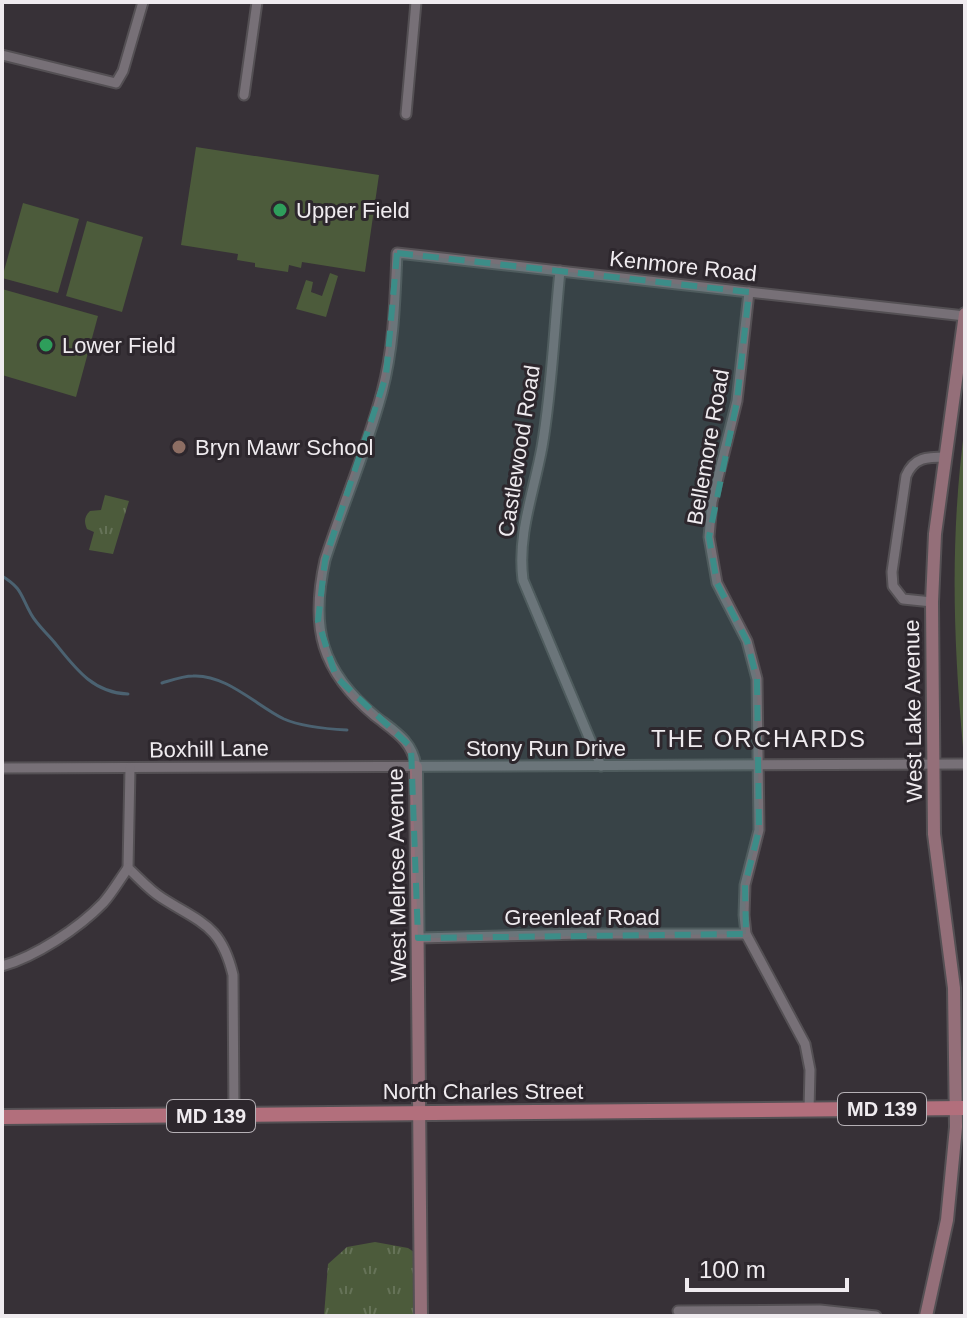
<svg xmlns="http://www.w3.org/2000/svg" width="967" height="1318" viewBox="0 0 967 1318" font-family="Helvetica,sans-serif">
  <defs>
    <pattern id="grass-tufts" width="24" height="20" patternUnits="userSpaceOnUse" patternTransform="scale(2)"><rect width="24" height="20" fill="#4c5b3b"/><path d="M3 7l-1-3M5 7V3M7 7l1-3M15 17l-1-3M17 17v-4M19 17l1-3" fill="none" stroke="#667358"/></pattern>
  </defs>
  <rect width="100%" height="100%" fill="#373137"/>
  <g fill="url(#grass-tufts)">
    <path d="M 965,425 L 965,746 L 963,747 C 953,638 950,534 965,425 Z"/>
    <path d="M 105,495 L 129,501 L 113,554 L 89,550 L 94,532 L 87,529 C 84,522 84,517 90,511 L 101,510 Z"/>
    <path d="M 375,1242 L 408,1248 L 414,1252 L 414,1316 L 324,1316 L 328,1264 L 347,1247 Z"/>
  </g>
  <g fill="#4c5b3b">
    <path d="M 196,147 L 379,175 L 365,272 L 302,262 L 301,268 L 289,265 L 288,272 L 255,267 L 255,263 L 237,260 L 238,254 L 181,245 Z"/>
    <path d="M 23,203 L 79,219 L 58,293 L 2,278 Z"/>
    <path d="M 87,221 L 143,237 L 122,312 L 66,296 Z"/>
    <path d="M 330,273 L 338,276 L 326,317 L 296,309 L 306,280 L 313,282 L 311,292 L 322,296 Z"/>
    <path d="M 2,289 L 98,316 L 76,397 L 2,375 Z"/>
  </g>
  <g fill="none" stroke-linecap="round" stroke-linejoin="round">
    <g stroke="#4b6271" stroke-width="3">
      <path d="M 2,576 C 23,589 20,595 31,614 C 37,625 47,633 55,643 C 75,668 93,693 128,694"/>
      <path d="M 162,683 C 172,680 183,676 193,676 C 226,674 257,706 284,719 C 302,727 327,729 347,730"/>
    </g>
    <g stroke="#545054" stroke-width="13">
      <g id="street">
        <path d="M 2,55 L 116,83 L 123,71 L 143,2"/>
        <path d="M 244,95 L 257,2"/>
        <path d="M 406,114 L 416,2"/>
        <path d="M 560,271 C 554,329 552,389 542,447 C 534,492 517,534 523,580 L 601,766"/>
        <path d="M 749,292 L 737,401 L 712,502 L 709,537 L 717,583 L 747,641 L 757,679 L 759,830 L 745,885 L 744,915 L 746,934 L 805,1044 L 810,1070 L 809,1110"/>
        <path d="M 932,602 L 903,599 L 893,586 L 892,572 L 906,476 C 914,457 927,457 946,457"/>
        <path d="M 416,767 C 413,741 394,731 375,716 C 321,671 310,628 325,560 C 343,504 367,449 382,392 C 394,347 395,299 397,253 L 965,316"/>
        <path d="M 2,768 L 965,764"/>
        <path d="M 130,768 L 128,868 C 139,878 149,890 162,898 C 201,923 221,925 233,975 L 234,1115"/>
        <path d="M 418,938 L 582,934 L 746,934"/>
        <path d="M 2,966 C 35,957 79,928 103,903 C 112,893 120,879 128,868"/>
        <path d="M 678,1311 L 820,1310 L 876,1316"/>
      </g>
    </g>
    <g stroke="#545054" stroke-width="16">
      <g id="secondary">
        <path d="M 416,767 L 421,1316"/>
        <path d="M 926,1316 L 947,1220 L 956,1127 L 954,988 L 934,834 L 932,602 L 935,534 L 965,314"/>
      </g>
    </g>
    <g stroke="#545054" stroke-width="18">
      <path id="primary" d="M 2,1117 L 965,1108"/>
    </g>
    <use href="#street" stroke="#777077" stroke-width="9"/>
    <use href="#secondary" stroke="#946f79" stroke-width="12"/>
    <use href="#primary" stroke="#b26f7c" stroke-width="14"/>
  </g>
  <path fill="#3c8d88" fill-opacity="0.2" stroke="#3c8d88" stroke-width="6" stroke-dasharray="16 10" stroke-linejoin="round" d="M 397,253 L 749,292 L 737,401 L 709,537 L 717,583 L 747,641 L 757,679 L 759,830 L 745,885 L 746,934 L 418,938 L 411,747 L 336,677 L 318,621 L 325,560 L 386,376 Z"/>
  <g fill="#2e9e5b" stroke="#2d272d" stroke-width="3">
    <circle cx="280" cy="210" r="8"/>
    <circle cx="46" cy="345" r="8"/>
  </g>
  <circle fill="#8d6e63" stroke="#2d272d" stroke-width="3" cx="179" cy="447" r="8"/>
  <g text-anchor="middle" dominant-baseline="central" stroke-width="6" stroke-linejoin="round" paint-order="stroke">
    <g fill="#2d272d" stroke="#b5b0b5" stroke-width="2">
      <rect x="838" y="1093" width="88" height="32" rx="6"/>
      <rect x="167" y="1100" width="88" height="32" rx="6"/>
    </g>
    <g font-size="20" font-weight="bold" fill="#efebef">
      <text x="882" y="1109">MD 139</text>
      <text x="211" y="1116">MD 139</text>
    </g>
    <g font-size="22" fill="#efebef" stroke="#2d272d" text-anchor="start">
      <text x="296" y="210">Upper Field</text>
      <text x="62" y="345">Lower Field</text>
      <text x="195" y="447">Bryn Mawr School</text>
    </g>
    <g font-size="22" fill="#efebef" stroke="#2d272d">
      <text transform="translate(683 266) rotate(6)">Kenmore Road</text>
      <text transform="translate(708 447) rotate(-80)">Bellemore Road</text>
      <text transform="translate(519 451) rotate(-81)">Castlewood Road</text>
      <text transform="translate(913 711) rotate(-91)">West Lake Avenue</text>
      <text x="546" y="748">Stony Run Drive</text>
      <text transform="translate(209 749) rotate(-1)">Boxhill Lane</text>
      <text transform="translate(397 875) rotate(-91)">West Melrose Avenue</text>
      <text x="582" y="917">Greenleaf Road</text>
      <text x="483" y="1091">North Charles Street</text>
    </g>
    <g font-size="24" letter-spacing="2" fill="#efebef" stroke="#2d272d">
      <text x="759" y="738">THE ORCHARDS</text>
    </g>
  </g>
  <rect width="967" height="1318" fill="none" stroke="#efebef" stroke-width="8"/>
  <path d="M687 1278v12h160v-12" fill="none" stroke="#efebef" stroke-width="4"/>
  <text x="699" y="1278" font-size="24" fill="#efebef" stroke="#2d272d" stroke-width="6" paint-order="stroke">100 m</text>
</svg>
